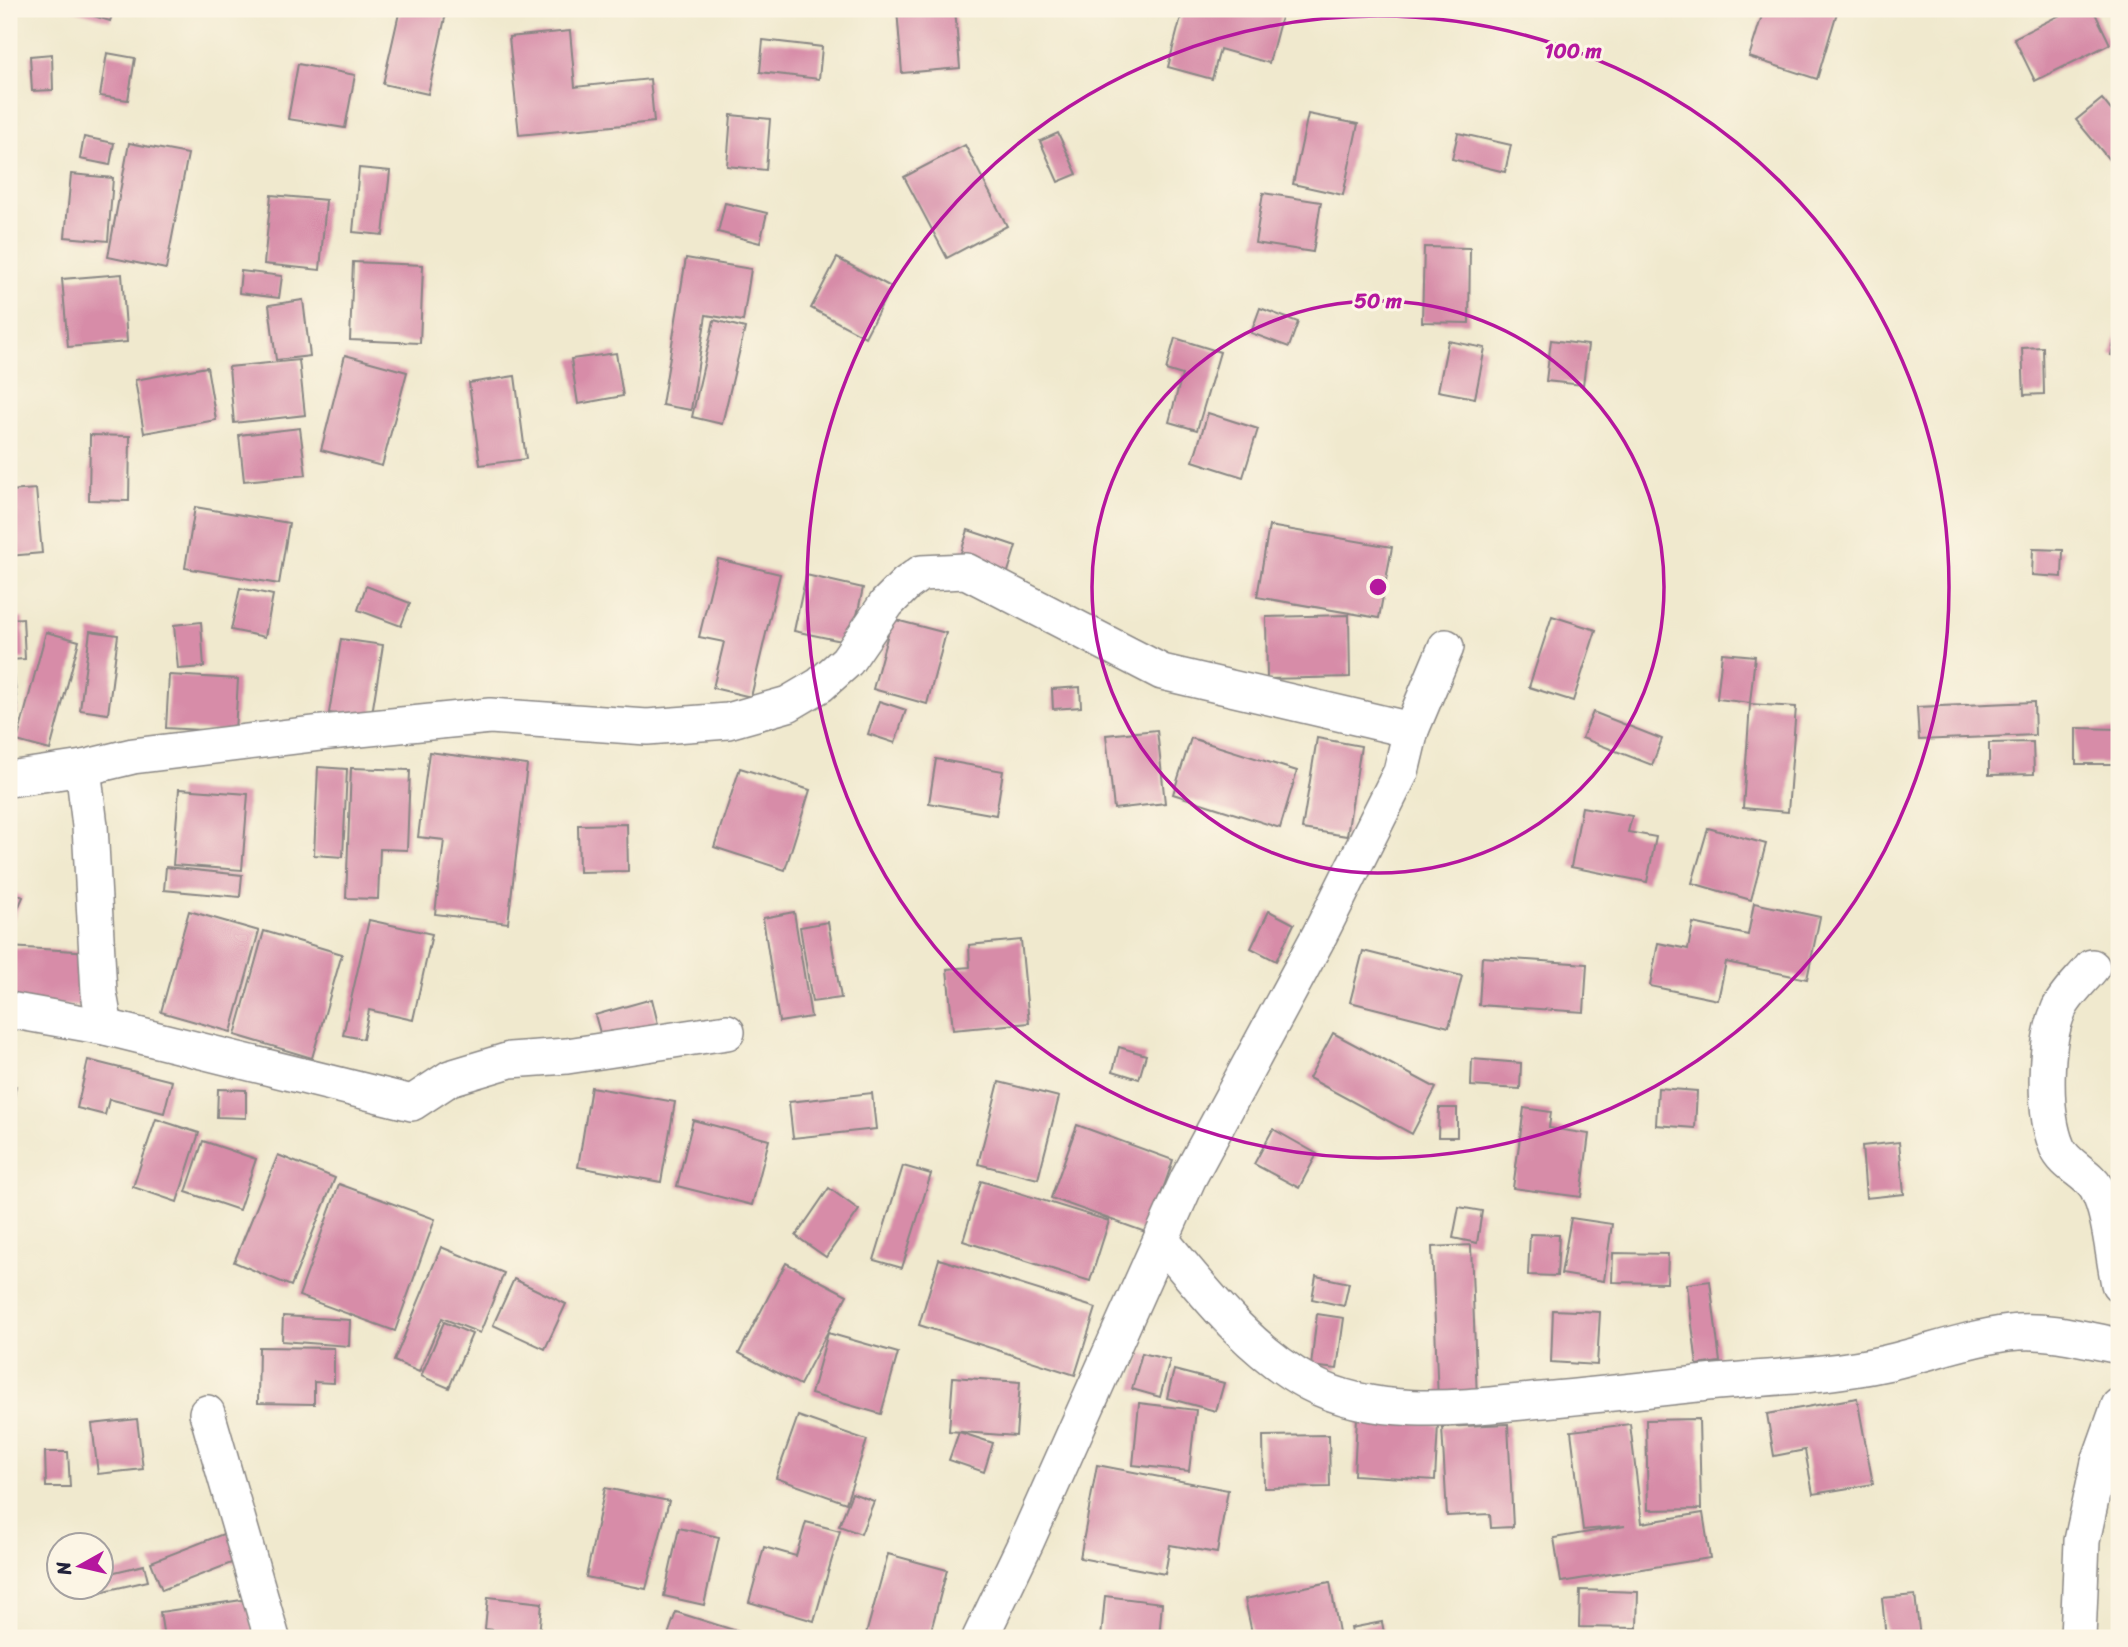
<svg xmlns="http://www.w3.org/2000/svg" width="2128" height="1647" viewBox="0 0 2128 1647" font-family="Sriracha,sans-serif">
  <rect width="100%" height="100%" fill="#fcf5e5"/>
  <filter id="ink" filterUnits="userSpaceOnUse"><feTurbulence type="fractalNoise" baseFrequency=".0143" numOctaves="2"/><feDisplacementMap in="SourceGraphic" scale="14" xChannelSelector="R" yChannelSelector="G"/><feConvolveMatrix kernelMatrix="1 2 1 2 8 2 1 2 1" color-interpolation-filters="sRGB"/></filter>
  <filter id="wash" filterUnits="userSpaceOnUse"><feTurbulence type="fractalNoise" baseFrequency=".00686" numOctaves="4" result="noise"/><feDisplacementMap in="SourceGraphic" scale="28" xChannelSelector="R" yChannelSelector="G"/><feGaussianBlur stdDeviation="1.57" result="paint"/><feColorMatrix in="noise" values="0 0 0 0 0 0 0 0 0 0 0 0 0 0 0 0 0 1.4 0 .05"/><feComposite in="paint" operator="in"/></filter>
  <g filter="url(#wash)">
    <rect width="100%" height="100%" fill="#f0e9ce"/>
    <g id="blocks">
      <g fill="#d78ca8">
        <path d="M 71,9 L 114,9 L 110,21 Z"/>
        <path d="M 400,9 L 447,9 L 428,94 L 383,84 Z"/>
        <path d="M 897,9 L 955,9 L 960,68 L 902,73 Z"/>
        <path d="M 1183,9 L 1262,9 L 1282,14 L 1269,63 L 1220,49 L 1212,79 L 1168,67 Z"/>
        <path d="M 1322,9 L 1345,9 L 1343,16 Z"/>
        <path d="M 1764,9 L 1838,9 L 1817,79 L 1749,57 Z"/>
        <path d="M 2072,9 L 2093,9 L 2110,44 L 2035,81 L 2014,38 Z"/>
        <path d="M 570,31 L 575,87 L 650,79 L 654,122 L 519,135 L 509,37 Z"/>
        <path d="M 763,40 L 822,47 L 819,79 L 760,72 Z"/>
        <path d="M 107,53 L 135,58 L 128,100 L 100,96 Z"/>
        <path d="M 52,54 L 53,90 L 32,91 L 30,56 Z"/>
        <path d="M 298,64 L 355,75 L 345,128 L 288,119 Z"/>
        <path d="M 2102,99 L 2119,120 L 2119,155 L 2111,162 L 2076,120 Z"/>
        <path d="M 1308,114 L 1358,124 L 1343,195 L 1293,184 Z"/>
        <path d="M 731,115 L 770,119 L 766,170 L 727,166 Z"/>
        <path d="M 1058,133 L 1077,174 L 1058,182 L 1040,141 Z"/>
        <path d="M 1458,133 L 1511,145 L 1505,172 L 1452,159 Z"/>
        <path d="M 84,137 L 114,143 L 110,165 L 80,159 Z"/>
        <path d="M 129,143 L 188,154 L 166,269 L 108,257 Z"/>
        <path d="M 965,145 L 1007,226 L 947,258 L 904,177 Z"/>
        <path d="M 359,168 L 390,171 L 383,235 L 353,232 Z"/>
        <path d="M 71,174 L 113,178 L 108,241 L 65,237 Z"/>
        <path d="M 1263,193 L 1321,202 L 1313,252 L 1255,243 Z"/>
        <path d="M 271,195 L 326,200 L 320,270 L 264,264 Z"/>
        <path d="M 725,203 L 767,213 L 760,243 L 718,232 Z"/>
        <path d="M 1424,247 L 1470,248 L 1469,323 L 1422,322 Z"/>
        <path d="M 686,258 L 751,269 L 743,321 L 706,315 L 691,410 L 662,405 Z"/>
        <path d="M 837,258 L 891,287 L 865,337 L 811,308 Z"/>
        <path d="M 353,262 L 423,265 L 420,343 L 350,340 Z"/>
        <path d="M 241,271 L 282,276 L 279,298 L 239,293 Z"/>
        <path d="M 122,274 L 127,342 L 68,347 L 62,279 Z"/>
        <path d="M 303,300 L 310,356 L 276,360 L 269,305 Z"/>
        <path d="M 1260,308 L 1298,322 L 1289,347 L 1251,333 Z"/>
        <path d="M 714,320 L 745,328 L 722,424 L 692,417 Z"/>
        <path d="M 2118,328 L 2119,328 L 2119,357 L 2111,355 Z"/>
        <path d="M 1175,338 L 1220,352 L 1197,430 L 1169,422 L 1182,375 L 1166,370 Z"/>
        <path d="M 1551,340 L 1588,345 L 1583,385 L 1546,381 Z"/>
        <path d="M 1448,341 L 1485,348 L 1475,398 L 1438,391 Z"/>
        <path d="M 2043,347 L 2044,394 L 2024,395 L 2022,348 Z"/>
        <path d="M 616,353 L 623,396 L 578,404 L 571,359 Z"/>
        <path d="M 345,355 L 407,372 L 382,466 L 321,450 Z"/>
        <path d="M 299,360 L 305,415 L 234,423 L 229,367 Z"/>
        <path d="M 207,367 L 216,420 L 144,433 L 135,380 Z"/>
        <path d="M 515,376 L 526,459 L 480,465 L 469,383 Z"/>
        <path d="M 1208,413 L 1258,429 L 1243,477 L 1193,461 Z"/>
        <path d="M 300,428 L 306,475 L 244,481 L 239,435 Z"/>
        <path d="M 90,435 L 130,436 L 129,501 L 89,500 Z"/>
        <path d="M 36,489 L 42,553 L 9,556 L 9,491 Z"/>
        <path d="M 195,507 L 289,523 L 279,584 L 185,568 Z"/>
        <path d="M 1269,526 L 1392,547 L 1379,618 L 1257,597 Z"/>
        <path d="M 968,530 L 1016,546 L 1007,575 L 959,559 Z"/>
        <path d="M 2033,549 L 2063,550 L 2062,577 L 2032,575 Z"/>
        <path d="M 718,559 L 780,574 L 751,697 L 713,688 L 724,642 L 699,637 Z"/>
        <path d="M 806,575 L 863,588 L 851,643 L 794,631 Z"/>
        <path d="M 366,586 L 410,603 L 401,626 L 358,610 Z"/>
        <path d="M 240,588 L 273,595 L 265,637 L 231,630 Z"/>
        <path d="M 1349,615 L 1350,677 L 1267,679 L 1266,617 Z"/>
        <path d="M 1552,616 L 1596,630 L 1573,701 L 1529,687 Z"/>
        <path d="M 23,618 L 25,659 L 9,660 L 9,619 Z"/>
        <path d="M 892,619 L 946,633 L 927,704 L 873,689 Z"/>
        <path d="M 201,622 L 204,667 L 178,669 L 174,625 Z"/>
        <path d="M 90,631 L 118,635 L 108,714 L 80,710 Z"/>
        <path d="M 46,632 L 79,641 L 50,750 L 17,741 Z"/>
        <path d="M 341,639 L 383,645 L 371,720 L 329,713 Z"/>
        <path d="M 1722,653 L 1755,656 L 1750,703 L 1717,699 Z"/>
        <path d="M 13,663 L 18,714 L 9,715 L 9,664 Z"/>
        <path d="M 169,675 L 238,679 L 235,732 L 166,728 Z"/>
        <path d="M 1080,687 L 1081,707 L 1053,709 L 1052,689 Z"/>
        <path d="M 879,701 L 906,710 L 895,743 L 868,734 Z"/>
        <path d="M 2034,702 L 2035,735 L 1919,740 L 1917,707 Z"/>
        <path d="M 1750,704 L 1796,707 L 1788,812 L 1743,808 Z"/>
        <path d="M 1593,712 L 1662,739 L 1652,765 L 1582,738 Z"/>
        <path d="M 2076,728 L 2119,729 L 2119,764 L 2076,764 Z"/>
        <path d="M 1157,730 L 1165,803 L 1114,809 L 1106,735 Z"/>
        <path d="M 1191,738 L 1297,771 L 1280,828 L 1173,794 Z"/>
        <path d="M 1317,738 L 1361,746 L 1347,836 L 1302,829 Z"/>
        <path d="M 2033,742 L 2034,774 L 1989,775 L 1989,743 Z"/>
        <path d="M 429,752 L 527,765 L 508,923 L 435,914 L 444,840 L 418,837 Z"/>
        <path d="M 936,759 L 1003,771 L 996,815 L 929,803 Z"/>
        <path d="M 318,767 L 347,769 L 343,857 L 314,855 Z"/>
        <path d="M 351,768 L 410,770 L 407,850 L 380,849 L 378,899 L 346,898 Z"/>
        <path d="M 740,768 L 810,790 L 785,870 L 714,847 Z"/>
        <path d="M 179,789 L 248,794 L 242,870 L 173,865 Z"/>
        <path d="M 1582,807 L 1632,816 L 1628,832 L 1656,837 L 1647,882 L 1571,867 Z"/>
        <path d="M 627,824 L 628,871 L 579,872 L 578,825 Z"/>
        <path d="M 1708,828 L 1766,844 L 1751,900 L 1692,883 Z"/>
        <path d="M 166,867 L 242,875 L 240,897 L 164,890 Z"/>
        <path d="M 9,890 L 23,897 L 9,929 Z"/>
        <path d="M 1754,903 L 1820,917 L 1807,979 L 1726,962 L 1718,1000 L 1650,986 L 1658,943 L 1688,949 L 1693,923 L 1748,935 Z"/>
        <path d="M 189,911 L 259,931 L 231,1032 L 161,1012 Z"/>
        <path d="M 1269,911 L 1294,924 L 1276,961 L 1251,948 Z"/>
        <path d="M 794,912 L 811,1017 L 779,1022 L 763,918 Z"/>
        <path d="M 369,920 L 432,934 L 413,1020 L 369,1010 L 363,1039 L 343,1035 Z"/>
        <path d="M 828,922 L 841,998 L 812,1002 L 800,927 Z"/>
        <path d="M 264,931 L 342,954 L 312,1058 L 235,1035 Z"/>
        <path d="M 1021,940 L 1029,1023 L 953,1030 L 947,969 L 970,967 L 969,945 Z"/>
        <path d="M 9,947 L 91,952 L 87,1007 L 9,1002 Z"/>
        <path d="M 1363,951 L 1462,976 L 1449,1027 L 1350,1002 Z"/>
        <path d="M 1482,957 L 1587,964 L 1584,1012 L 1479,1005 Z"/>
        <path d="M 652,999 L 658,1024 L 602,1040 L 595,1015 Z"/>
        <path d="M 1333,1033 L 1436,1088 L 1412,1134 L 1309,1078 Z"/>
        <path d="M 1119,1047 L 1146,1055 L 1139,1079 L 1113,1071 Z"/>
        <path d="M 1472,1059 L 1521,1063 L 1520,1089 L 1471,1086 Z"/>
        <path d="M 88,1060 L 172,1081 L 164,1113 L 109,1099 L 105,1115 L 77,1108 Z"/>
        <path d="M 999,1082 L 1059,1097 L 1038,1179 L 978,1164 Z"/>
        <path d="M 9,1085 L 16,1086 L 10,1118 L 9,1117 Z"/>
        <path d="M 591,1087 L 675,1102 L 661,1182 L 578,1167 Z"/>
        <path d="M 1658,1088 L 1697,1091 L 1695,1128 L 1656,1125 Z"/>
        <path d="M 218,1089 L 246,1090 L 246,1118 L 217,1117 Z"/>
        <path d="M 872,1093 L 876,1129 L 793,1138 L 789,1102 Z"/>
        <path d="M 1439,1108 L 1457,1108 L 1457,1137 L 1438,1137 Z"/>
        <path d="M 1524,1108 L 1551,1112 L 1549,1128 L 1589,1134 L 1581,1197 L 1513,1188 Z"/>
        <path d="M 156,1119 L 199,1133 L 177,1202 L 133,1187 Z"/>
        <path d="M 693,1120 L 769,1140 L 752,1205 L 677,1186 Z"/>
        <path d="M 1077,1125 L 1173,1160 L 1148,1233 L 1051,1198 Z"/>
        <path d="M 1273,1129 L 1317,1154 L 1299,1188 L 1254,1164 Z"/>
        <path d="M 203,1141 L 256,1159 L 239,1210 L 186,1192 Z"/>
        <path d="M 1899,1142 L 1904,1194 L 1866,1198 L 1862,1146 Z"/>
        <path d="M 278,1155 L 335,1178 L 291,1286 L 234,1262 Z"/>
        <path d="M 903,1166 L 931,1174 L 902,1268 L 874,1260 Z"/>
        <path d="M 981,1181 L 1109,1221 L 1090,1281 L 963,1241 Z"/>
        <path d="M 339,1184 L 435,1219 L 395,1331 L 299,1296 Z"/>
        <path d="M 829,1188 L 859,1210 L 826,1257 L 796,1236 Z"/>
        <path d="M 1459,1207 L 1482,1211 L 1477,1243 L 1453,1238 Z"/>
        <path d="M 1571,1218 L 1612,1224 L 1604,1281 L 1561,1274 Z"/>
        <path d="M 1530,1234 L 1559,1235 L 1557,1276 L 1528,1275 Z"/>
        <path d="M 1471,1245 L 1477,1399 L 1438,1401 L 1432,1247 Z"/>
        <path d="M 441,1247 L 504,1273 L 480,1333 L 442,1318 L 419,1372 L 394,1361 Z"/>
        <path d="M 1613,1253 L 1668,1254 L 1667,1283 L 1612,1282 Z"/>
        <path d="M 939,1259 L 1096,1308 L 1075,1375 L 919,1325 Z"/>
        <path d="M 786,1263 L 847,1295 L 800,1385 L 739,1353 Z"/>
        <path d="M 1316,1276 L 1349,1283 L 1344,1306 L 1312,1299 Z"/>
        <path d="M 514,1279 L 566,1304 L 545,1349 L 493,1325 Z"/>
        <path d="M 1710,1281 L 1720,1362 L 1697,1365 L 1687,1284 Z"/>
        <path d="M 1553,1310 L 1600,1312 L 1597,1365 L 1551,1362 Z"/>
        <path d="M 1317,1314 L 1344,1318 L 1337,1369 L 1311,1366 Z"/>
        <path d="M 283,1316 L 350,1320 L 349,1346 L 282,1341 Z"/>
        <path d="M 444,1322 L 472,1334 L 449,1388 L 421,1376 Z"/>
        <path d="M 828,1333 L 898,1353 L 881,1414 L 811,1394 Z"/>
        <path d="M 259,1347 L 334,1348 L 334,1383 L 314,1382 L 314,1404 L 258,1403 Z"/>
        <path d="M 1142,1353 L 1170,1360 L 1160,1397 L 1132,1389 Z"/>
        <path d="M 1174,1370 L 1224,1383 L 1216,1411 L 1167,1398 Z"/>
        <path d="M 953,1377 L 1020,1382 L 1016,1436 L 949,1431 Z"/>
        <path d="M 1857,1398 L 1873,1484 L 1813,1494 L 1805,1450 L 1774,1456 L 1767,1414 Z"/>
        <path d="M 1139,1403 L 1196,1410 L 1189,1471 L 1133,1465 Z"/>
        <path d="M 798,1416 L 867,1440 L 846,1503 L 776,1478 Z"/>
        <path d="M 1357,1418 L 1438,1424 L 1435,1480 L 1354,1475 Z"/>
        <path d="M 137,1419 L 143,1469 L 98,1474 L 92,1424 Z"/>
        <path d="M 1699,1419 L 1701,1509 L 1648,1510 L 1646,1420 Z"/>
        <path d="M 1508,1424 L 1513,1527 L 1491,1528 L 1490,1514 L 1447,1516 L 1442,1427 Z"/>
        <path d="M 1630,1424 L 1642,1523 L 1703,1513 L 1710,1558 L 1561,1582 L 1554,1538 L 1625,1526 L 1583,1530 L 1571,1431 Z"/>
        <path d="M 959,1432 L 993,1443 L 984,1472 L 949,1460 Z"/>
        <path d="M 1329,1435 L 1330,1487 L 1264,1488 L 1263,1436 Z"/>
        <path d="M 45,1452 L 68,1452 L 70,1487 L 46,1487 Z"/>
        <path d="M 1097,1465 L 1228,1490 L 1217,1553 L 1170,1545 L 1165,1574 L 1080,1558 Z"/>
        <path d="M 605,1488 L 669,1501 L 646,1589 L 586,1577 Z"/>
        <path d="M 852,1493 L 874,1501 L 861,1534 L 839,1526 Z"/>
        <path d="M 806,1522 L 840,1531 L 814,1621 L 749,1602 L 764,1547 L 796,1556 Z"/>
        <path d="M 679,1528 L 719,1537 L 704,1605 L 664,1596 Z"/>
        <path d="M 236,1529 L 247,1557 L 162,1590 L 151,1562 Z"/>
        <path d="M 888,1554 L 947,1570 L 929,1638 L 865,1638 Z"/>
        <path d="M 144,1565 L 148,1581 L 100,1592 L 102,1575 Z"/>
        <path d="M 1330,1582 L 1340,1638 L 1253,1638 L 1245,1599 Z"/>
        <path d="M 1580,1590 L 1638,1592 L 1637,1628 L 1579,1627 Z"/>
        <path d="M 1915,1595 L 1920,1638 L 1886,1638 L 1882,1598 Z"/>
        <path d="M 1105,1596 L 1162,1603 L 1159,1638 L 1101,1638 Z"/>
        <path d="M 488,1597 L 542,1603 L 539,1635 L 485,1629 Z"/>
        <path d="M 249,1599 L 254,1638 L 164,1638 L 160,1612 Z"/>
        <path d="M 676,1612 L 759,1638 L 667,1638 Z"/>
        <path d="M 1382,1622 L 1385,1638 L 1353,1638 L 1351,1628 Z"/>
      </g>
    </g>
  </g>
  <g filter="url(#ink)">
    <use href="#blocks" fill-opacity="0" stroke="#898684" stroke-width="2"/>
    <g fill="none" stroke-linecap="round" stroke-linejoin="round">
      <g stroke="#898684" stroke-width="38">
        <g id="street">
          <path d="M 83,768 L 90,826 L 99,993 L 105,1027"/>
          <path d="M 9,779 L 83,768 L 133,756 L 321,733 L 490,716 L 647,727 L 728,721 L 788,704 L 820,685 L 847,661 L 887,603 L 906,584 L 921,573 L 966,571 L 1162,672 L 1411,730"/>
          <path d="M 2092,967 C 2082,980 2066,994 2059,1009 C 2044,1043 2043,1113 2057,1147 C 2064,1165 2088,1173 2097,1189 C 2110,1212 2113,1257 2119,1284"/>
          <path d="M 9,1010 L 105,1027 L 412,1103 L 450,1078 L 510,1060 L 567,1056 L 727,1032"/>
          <path d="M 1161,1240 C 1204,1291 1248,1350 1309,1383 C 1379,1420 1467,1407 1543,1400 C 1598,1395 1652,1389 1707,1383 C 1766,1377 1827,1376 1886,1363 C 1926,1354 1968,1338 2009,1333 C 2045,1328 2084,1339 2119,1346"/>
          <path d="M 207,1413 L 272,1638"/>
          <path d="M 2099,1462 L 2119,1406"/>
          <path d="M 980,1638 L 1026,1542 L 1188,1179 L 1320,934 L 1401,772 L 1411,730 L 1446,647"/>
          <path d="M 2078,1638 L 2082,1541 L 2099,1462 L 2119,1458"/>
        </g>
      </g>
      <use href="#street" stroke="#fff" stroke-width="35"/>
    </g>
  </g>
  <g fill="none" stroke="#b5179e" stroke-width="3.5">
    <circle cx="1378" cy="587" r="286"/>
    <circle cx="1378" cy="587" r="571"/>
  </g>
  <circle cx="1378" cy="587" r="10" fill="#b5179e" stroke="#fcf5e5" stroke-width="3.5"/>
  <g font-size="21" text-anchor="middle" font-weight="bold" fill="#b5179e" stroke="#fcf5e5" stroke-width="6" stroke-linejoin="round" paint-order="stroke">
    <text x="1573" y="58">100 m</text>
    <text x="1378" y="308">50 m</text>
  </g>
  <rect width="2128" height="1647" fill="none" stroke="#fcf5e5" stroke-width="35"/>
  <g transform="translate(80 1566) rotate(262)"><circle r="33" fill="#fcf5e5" stroke="#a5a1a1" stroke-width="2"/>
  <path d="M0-5L12 26L0 18L-12 26Z" fill="#b5179e"/>
  <text y="-10" font-size="19" font-weight="bold" text-anchor="middle" fill="#22223b">N</text>
  </g>
</svg>
